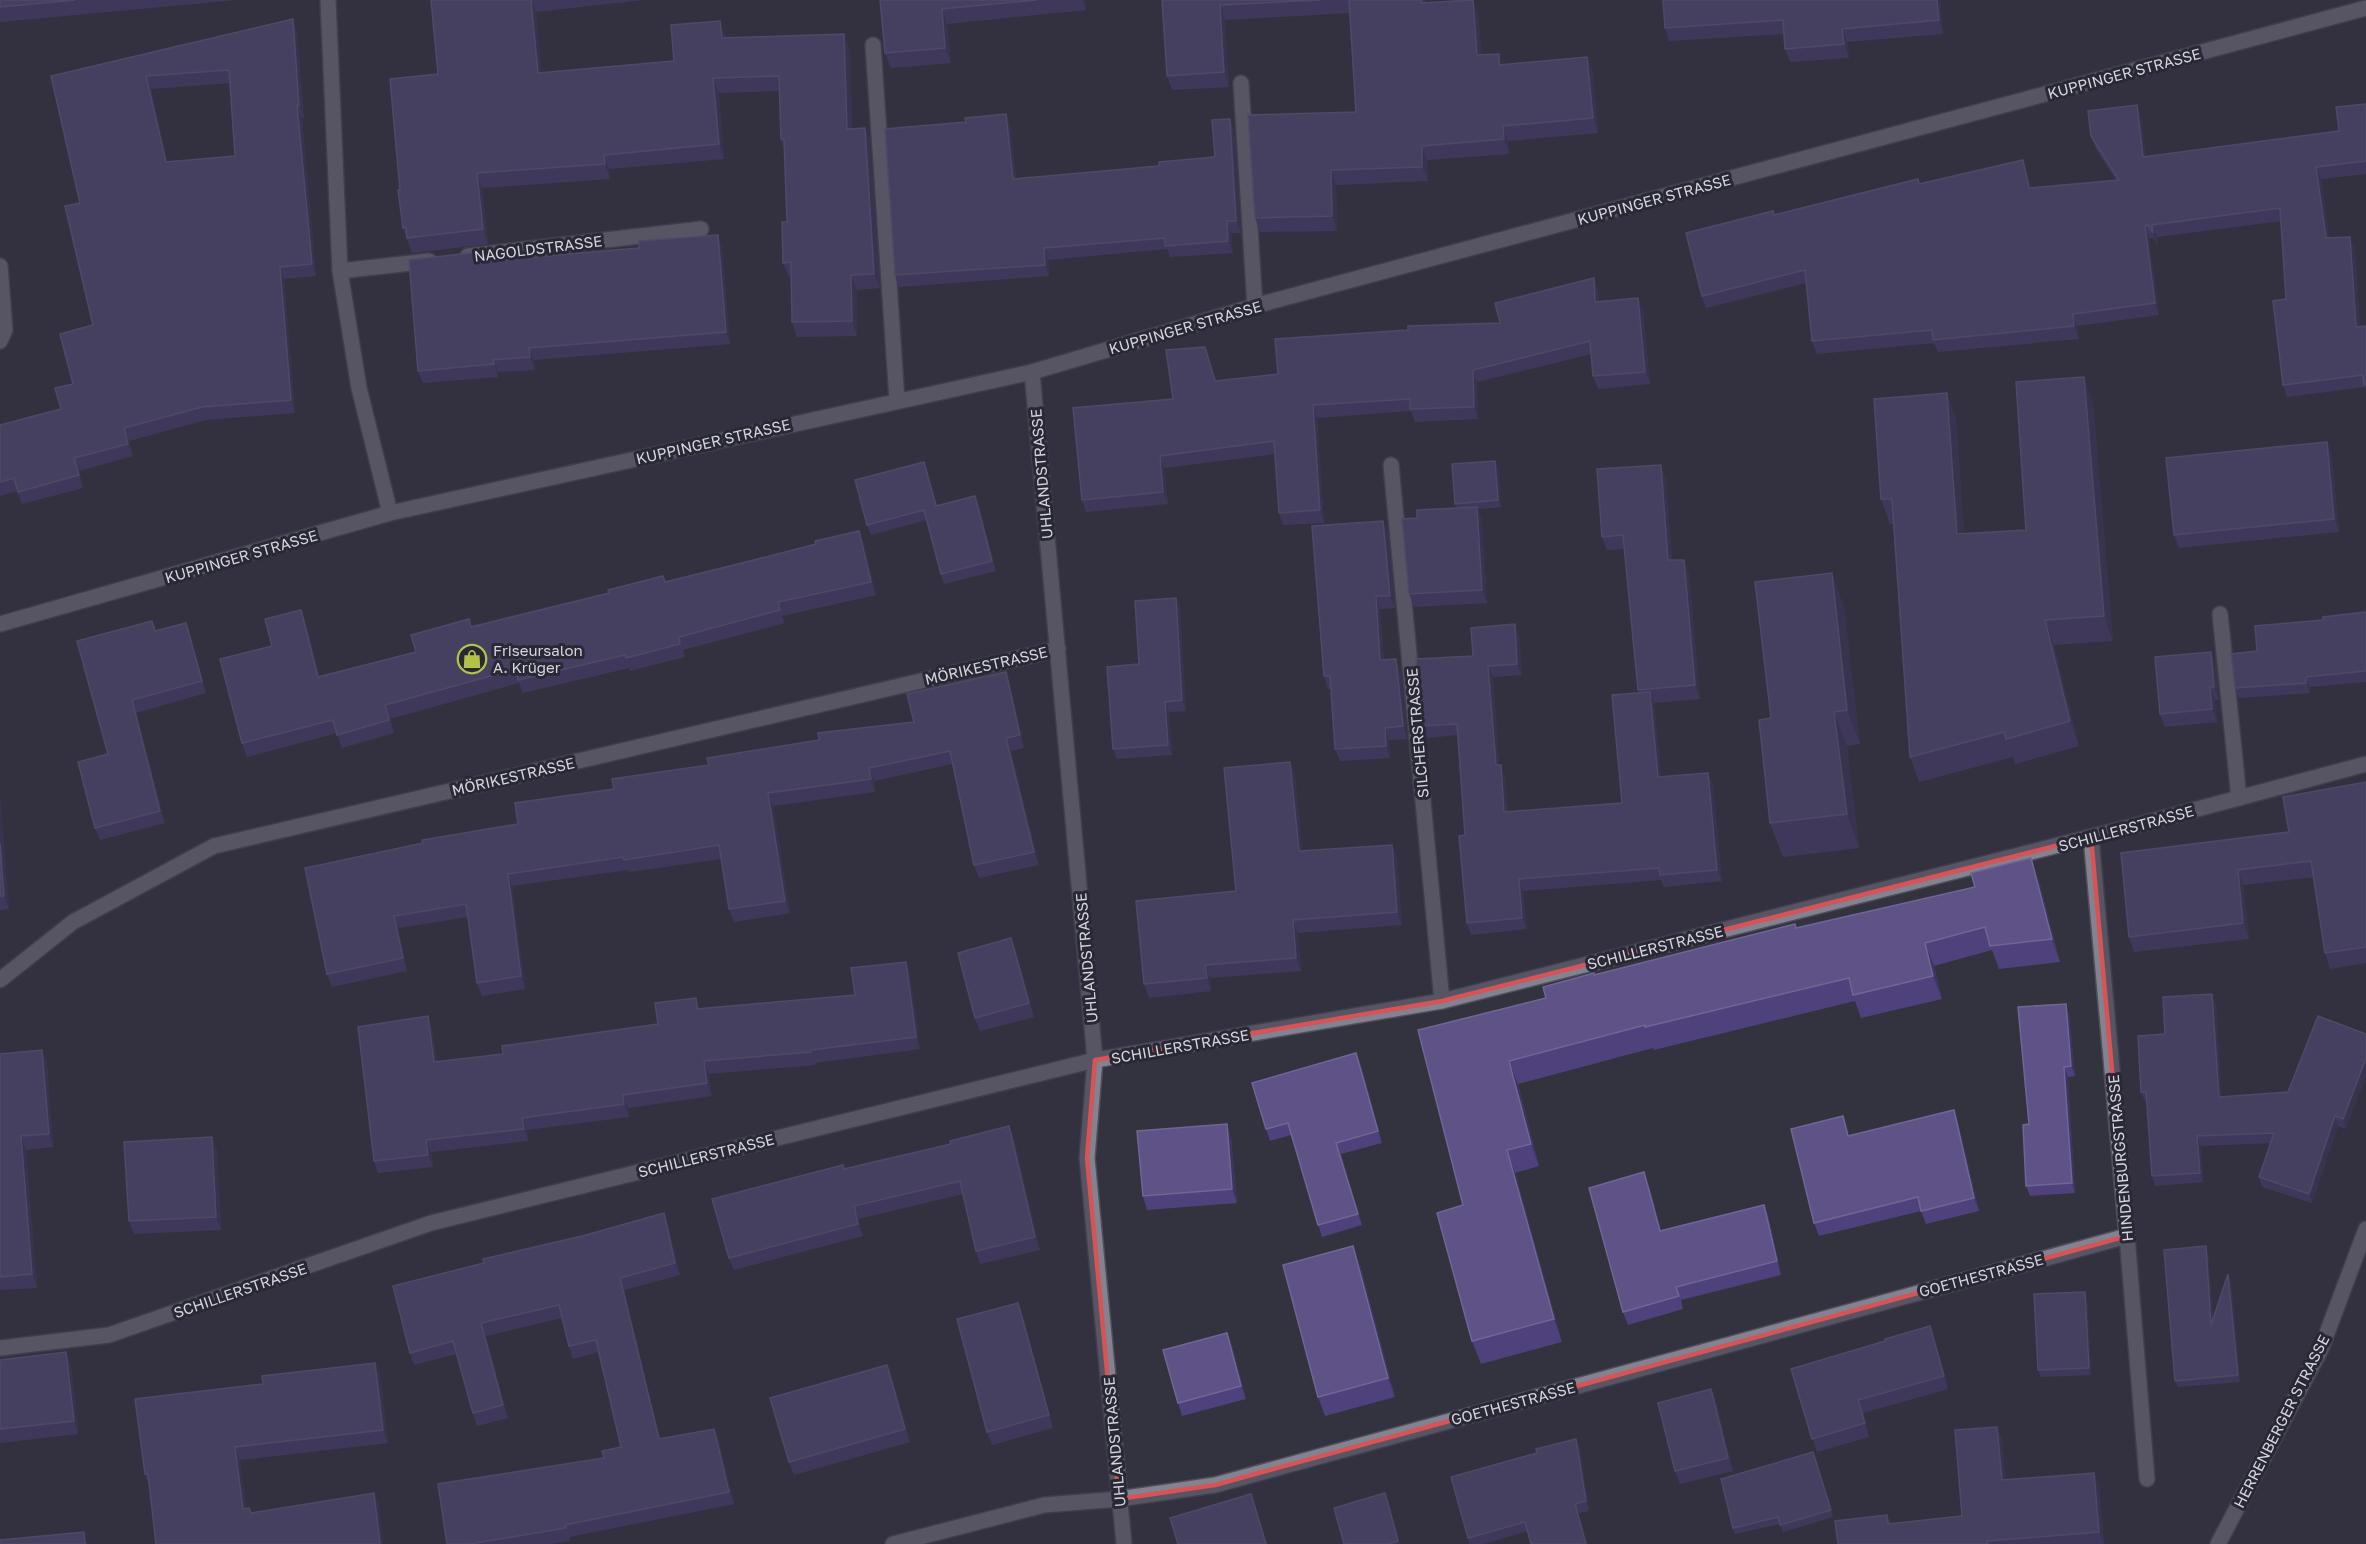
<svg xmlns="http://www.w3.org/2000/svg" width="2366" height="1544" viewBox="0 0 2366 1544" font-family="'Golos Text',sans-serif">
  <rect width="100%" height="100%" fill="#33323f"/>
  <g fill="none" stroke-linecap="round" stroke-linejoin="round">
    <g stroke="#4f4e5a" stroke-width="18">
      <g id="minor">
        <path d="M 328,0 L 340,271 L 359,388 L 390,513"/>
        <path d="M 873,45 L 897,400"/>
        <path d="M 1241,83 L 1255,307"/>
        <path d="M 468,256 L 701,229"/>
        <path d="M 0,266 L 5,330 L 0,341"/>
        <path d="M 340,271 L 429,261"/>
        <path d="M 1032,372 L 1095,1060 L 1087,1158 L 1124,1544"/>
        <path d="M 1391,465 L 1442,1001"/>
        <path d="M 2220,614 L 2239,798"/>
        <path d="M 0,624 L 390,513 L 1032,372 L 1269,302 L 2366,8"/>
        <path d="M 2091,837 L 2127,1236 L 2147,1479"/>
        <path d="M 0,980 L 73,922 L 214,846 L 1058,649"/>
        <path d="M 0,1348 L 109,1335 L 431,1223 L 1095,1060 L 1442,1001 L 2134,826 L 2366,764"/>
        <path d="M 893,1544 L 1044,1505 L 1119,1499 L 1215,1485 L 2127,1236"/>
        <path d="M 2218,1544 L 2321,1349 L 2366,1229"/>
      </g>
    </g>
    <use href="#minor" stroke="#838291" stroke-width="15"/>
  </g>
  <g fill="#4f427c" fill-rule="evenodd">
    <path d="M 0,0 L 237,0 L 0,22 Z"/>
    <path d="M 431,0 L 643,0 L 536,12 L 541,72 L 674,61 L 726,36 L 726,38 L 850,49 L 852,129 L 865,128 L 870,142 L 880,288 L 857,290 L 857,336 L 797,337 L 792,322 L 791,277 L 789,277 L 783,263 L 787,222 L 785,151 L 781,139 L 780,91 L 719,93 L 724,159 L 609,169 L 610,179 L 482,188 L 488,244 L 412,253 L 403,228 L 400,190 L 438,74 Z"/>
    <path d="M 880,0 L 1085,0 L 1086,10 L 947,24 L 951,63 L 891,68 L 885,53 Z"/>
    <path d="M 1162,0 L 1425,0 L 1425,3 L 1478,14 L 1482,55 L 1502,64 L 1587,57 L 1593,71 L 1598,133 L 1508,141 L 1509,154 L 1427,160 L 1428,181 L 1336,185 L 1337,231 L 1260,232 L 1255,218 L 1356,112 L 1350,13 L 1225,20 L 1229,87 L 1172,90 L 1167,76 Z"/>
    <path d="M 1940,0 L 1943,34 L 1847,42 L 1849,58 L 1790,62 L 1785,49 L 1784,34 L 1669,41 L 1665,28 Z"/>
    <path d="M 297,32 L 304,118 L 302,118 L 316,276 L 284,279 L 295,413 L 206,420 L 129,441 L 133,456 L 79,471 L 83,488 L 22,504 L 17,491 L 0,496 L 0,425 L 61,409 L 73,384 L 93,325 L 80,203 L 51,76 ZM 230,83 L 235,156 L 167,162 L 151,89 Z"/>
    <path d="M 2366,104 L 2366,174 L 2321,179 L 2329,238 L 2355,249 L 2360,327 L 2366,326 L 2366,390 L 2365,387 L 2287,397 L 2283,385 L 2286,299 L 2281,221 L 2157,237 L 2158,245 L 2153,238 L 2149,238 L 2159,315 L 2077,326 L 2079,339 L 1938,352 L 1934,343 L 1817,354 L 1812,341 L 1806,283 L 1706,308 L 1702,296 L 1774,215 L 1919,184 L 2027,172 L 2031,188 L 2116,180 L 2096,149 L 2091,136 L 2137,105 L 2141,117 L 2146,156 L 2339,131 Z"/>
    <path d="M 1006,114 L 1010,125 L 1016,179 L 1159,166 L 1215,157 L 1230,119 L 1234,131 L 1241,233 L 1231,233 L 1233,253 L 1170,257 L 1167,249 L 1048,260 L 1049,276 L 899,287 L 895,275 L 966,122 Z"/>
    <path d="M 718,235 L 722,248 L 730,344 L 534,360 L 535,370 L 498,372 L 498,377 L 423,383 L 418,371 L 486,251 L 489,260 L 639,248 Z"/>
    <path d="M 1598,291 L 1599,301 L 1638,298 L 1643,310 L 1650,384 L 1598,389 L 1593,376 L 1591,354 L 1477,382 L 1478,419 L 1415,422 L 1411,411 L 1317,418 L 1324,523 L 1283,525 L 1279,513 L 1275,454 L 1164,468 L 1168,504 L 1086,512 L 1082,500 L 1173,399 L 1205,347 L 1216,381 L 1278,374 L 1500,323 Z"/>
    <path d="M 2093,402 L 2113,641 L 2054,645 L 2079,746 L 2015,764 L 2013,757 L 1919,782 L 1910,757 L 1893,524 L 1890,524 L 1881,499 L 1956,418 L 1964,534 L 2026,530 Z"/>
    <path d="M 2327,442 L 2332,456 L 2339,532 L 2179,548 L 2174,535 Z"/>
    <path d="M 1495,461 L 1498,468 L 1501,507 L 1478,509 L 1482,521 L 1487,603 L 1414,607 L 1409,594 L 1457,508 L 1455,504 Z"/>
    <path d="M 924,462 L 937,506 L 979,506 L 996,571 L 944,584 L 941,574 L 926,520 L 871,535 L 867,525 Z"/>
    <path d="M 1666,478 L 1672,560 L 1689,573 L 1700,699 L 1654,703 L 1661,777 L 1713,784 L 1722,881 L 1664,887 L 1661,880 L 1523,891 L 1527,929 L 1471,935 L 1467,923 L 1465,835 L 1457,735 L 1427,738 L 1423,726 L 1515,624 L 1519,636 L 1522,675 L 1493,677 L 1499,765 L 1505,777 L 1508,812 L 1622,803 L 1639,693 L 1625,549 L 1607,550 L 1602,537 Z"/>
    <path d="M 859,531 L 864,544 L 876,595 L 782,616 L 785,623 L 683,650 L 685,657 L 630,671 L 629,668 L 523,693 L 519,683 L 390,719 L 394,733 L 342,748 L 337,733 L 247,757 L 242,743 L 272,646 L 301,610 L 306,623 L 319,677 L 416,652 L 469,619 L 471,627 L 609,593 L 663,576 L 665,582 L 750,561 L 816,544 Z"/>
    <path d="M 1388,533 L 1395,608 L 1380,609 L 1384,660 L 1401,672 L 1407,739 L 1389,740 L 1390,758 L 1340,761 L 1335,749 L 1331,689 L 1328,689 L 1324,676 Z"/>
    <path d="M 1832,573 L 1844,608 L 1860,744 L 1847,746 L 1859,848 L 1783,857 L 1770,823 L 1771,718 Z"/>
    <path d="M 1176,598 L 1180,609 L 1186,711 L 1169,712 L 1172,755 L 1117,759 L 1113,749 L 1139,664 Z"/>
    <path d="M 2366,612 L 2366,682 L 2309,687 L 2310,693 L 2239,698 L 2235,688 L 2257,651 L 2323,620 Z"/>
    <path d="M 156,631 L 190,636 L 206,693 L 136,713 L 165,823 L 100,840 L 95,828 L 108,754 Z"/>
    <path d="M 2216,665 L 2219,700 L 2215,700 L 2217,722 L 2165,727 L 2160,714 Z"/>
    <path d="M 1010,685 L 1024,748 L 1011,751 L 1039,865 L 979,878 L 974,865 L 952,764 L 874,781 L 875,792 L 773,806 L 790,913 L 734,922 L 729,909 L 721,859 L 629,872 L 628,870 L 512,886 L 525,989 L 482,996 L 477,983 L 468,917 L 398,928 L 407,971 L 332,987 L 327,974 L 305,868 L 518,824 L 614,789 L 709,765 L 819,740 L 914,722 Z"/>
    <path d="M 1290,762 L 1295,775 L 1302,851 L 1392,845 L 1397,858 L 1402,925 L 1298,933 L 1301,971 L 1210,978 L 1211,991 L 1149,998 L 1144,984 L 1236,891 Z"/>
    <path d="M 2366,782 L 2366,963 L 2330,969 L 2325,953 L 2314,877 L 2243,885 L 2249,939 L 2134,952 L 2129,937 Z"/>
    <path d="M 0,795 L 9,909 L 0,910 Z"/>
    <path d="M 2039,881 L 2060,962 L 1999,969 L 1992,950 L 1934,966 L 1942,999 L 1861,1018 L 1855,1001 L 1654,1050 L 1653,1048 L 1518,1084 L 1539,1166 L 1515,1173 L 1562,1342 L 1481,1364 L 1472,1341 L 1463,1205 L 1418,1030 L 1546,998 L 1594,975 L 1796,928 Z"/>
    <path d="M 1011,938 L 1016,952 L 1034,1017 L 980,1031 L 975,1018 Z"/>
    <path d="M 910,974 L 920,1049 L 815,1063 L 815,1065 L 709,1074 L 712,1096 L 628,1108 L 629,1117 L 527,1130 L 528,1141 L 431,1152 L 433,1167 L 378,1173 L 374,1161 L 428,1016 L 432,1029 L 437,1061 L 503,1054 L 658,1024 L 696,998 L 699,1008 L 855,995 Z"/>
    <path d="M 2216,1004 L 2221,1097 L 2288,1092 L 2318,1016 L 2346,1129 L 2338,1126 L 2312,1203 L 2262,1187 L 2259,1177 L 2270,1143 L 2201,1146 L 2203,1182 L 2155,1186 L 2152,1176 L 2147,1101 L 2145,1101 L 2141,1092 L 2165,1034 Z"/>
    <path d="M 2069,1014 L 2075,1076 L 2068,1077 L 2075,1193 L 2030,1196 L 2026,1186 L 2029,1124 Z"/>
    <path d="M 1356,1053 L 1361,1065 L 1382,1143 L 1341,1154 L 1362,1225 L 1322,1237 L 1291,1135 L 1270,1141 L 1266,1129 Z"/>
    <path d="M 0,1054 L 47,1063 L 53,1147 L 26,1150 L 37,1288 L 0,1290 Z"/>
    <path d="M 1954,1110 L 1958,1123 L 1979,1211 L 1926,1224 L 1921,1211 L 1819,1236 L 1814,1223 L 1843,1116 L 1849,1136 Z"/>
    <path d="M 1009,1126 L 1014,1139 L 1040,1250 L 980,1264 L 976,1251 L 963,1194 L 858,1219 L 863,1236 L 734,1270 L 729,1258 L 845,1169 L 951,1144 Z"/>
    <path d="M 1231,1137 L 1237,1203 L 1147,1210 L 1143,1196 Z"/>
    <path d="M 217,1150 L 221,1230 L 134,1234 L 129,1221 Z"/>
    <path d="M 1649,1186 L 1661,1230 L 1764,1205 L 1769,1218 L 1781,1275 L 1681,1300 L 1683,1309 L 1628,1325 L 1623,1312 Z"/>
    <path d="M 664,1213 L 668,1225 L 680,1275 L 624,1290 L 660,1439 L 714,1429 L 719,1441 L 734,1504 L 569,1537 L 570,1541 L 549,1544 L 447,1544 L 604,1458 L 621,1447 L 598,1352 L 573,1359 L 569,1346 L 562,1318 L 486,1336 L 508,1418 L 477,1426 L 473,1413 L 457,1354 L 414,1365 L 410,1353 L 484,1263 Z"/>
    <path d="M 2206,1246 L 2208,1253 L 2213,1320 L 2231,1281 L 2240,1382 L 2178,1387 L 2175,1381 Z"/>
    <path d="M 1360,1265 L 1395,1397 L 1325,1416 L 1318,1397 Z"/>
    <path d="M 2085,1292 L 2087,1298 L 2091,1375 L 2041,1377 L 2038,1370 Z"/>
    <path d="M 1023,1316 L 1053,1428 L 992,1445 L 987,1432 Z"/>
    <path d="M 1227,1333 L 1232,1346 L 1246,1399 L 1182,1416 L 1178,1403 Z"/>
    <path d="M 1935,1340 L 1948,1389 L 1863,1413 L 1869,1437 L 1817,1452 L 1791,1369 Z"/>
    <path d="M 66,1352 L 71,1366 L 78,1434 L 0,1443 L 0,1360 Z"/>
    <path d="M 375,1363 L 380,1376 L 388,1443 L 240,1460 L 246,1509 L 251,1513 L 374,1493 L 379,1506 L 156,1544 L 149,1486 L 145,1474 L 263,1384 Z"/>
    <path d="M 887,1365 L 892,1378 L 910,1442 L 794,1475 L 789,1462 Z"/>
    <path d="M 1711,1389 L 1716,1402 L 1733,1471 L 1680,1484 L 1675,1471 Z"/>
    <path d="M 1997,1427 L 2002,1439 L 2005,1480 L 2094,1473 L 2099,1485 L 2104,1544 L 1838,1544 L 1887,1515 L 1891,1524 L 1962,1516 Z"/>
    <path d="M 1580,1448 L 1589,1511 L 1579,1513 L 1528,1531 L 1484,1544 L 1470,1544 L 1468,1538 Z"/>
    <path d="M 1813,1452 L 1833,1517 L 1783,1532 L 1780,1524 L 1735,1534 L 1733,1528 Z"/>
    <path d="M 1390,1506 L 1400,1544 L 1344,1544 Z"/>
  </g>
  <g fill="#3e355f">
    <path d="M 531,0 L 536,12 L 543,87 L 538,73 Z"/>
    <path d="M 1082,0 L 1085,0 L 1086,10 Z"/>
    <path d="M 1473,0 L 1478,14 L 1483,70 L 1477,55 Z"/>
    <path d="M 1937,0 L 1940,0 L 1943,34 L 1939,20 Z"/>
    <path d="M 1220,5 L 1225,20 L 1229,87 L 1224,72 Z"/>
    <path d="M 942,9 L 947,24 L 951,63 L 945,48 Z"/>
    <path d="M 293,19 L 297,32 L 304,118 L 299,105 Z"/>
    <path d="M 720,21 L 726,36 L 727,52 L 722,38 Z"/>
    <path d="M 1842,29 L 1847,42 L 1849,58 L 1844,44 Z"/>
    <path d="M 844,34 L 850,49 L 853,144 L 847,129 Z"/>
    <path d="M 1499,54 L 1504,69 L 1499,65 Z"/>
    <path d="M 1587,57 L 1593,71 L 1598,133 L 1593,118 Z"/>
    <path d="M 146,76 L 151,89 L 170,175 L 166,162 Z"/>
    <path d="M 713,78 L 719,93 L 724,159 L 719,144 Z"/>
    <path d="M 297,105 L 302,118 L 316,276 L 312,264 Z"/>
    <path d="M 2137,105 L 2141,117 L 2148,169 L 2143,157 Z"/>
    <path d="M 1006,114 L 1010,125 L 1017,191 L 1013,179 Z"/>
    <path d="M 1230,119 L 1234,131 L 1241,233 L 1236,221 Z"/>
    <path d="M 1503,126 L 1508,141 L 1509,154 L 1504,139 Z"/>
    <path d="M 865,128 L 870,142 L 880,288 L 874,274 Z"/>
    <path d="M 1422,146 L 1427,160 L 1428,181 L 1422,167 Z"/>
    <path d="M 604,155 L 609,169 L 610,179 L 605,164 Z"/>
    <path d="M 2023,160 L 2027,172 L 2034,201 L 2029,188 Z"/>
    <path d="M 2316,167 L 2321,179 L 2331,251 L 2326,238 Z"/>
    <path d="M 1331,170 L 1336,185 L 1337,231 L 1332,216 Z"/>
    <path d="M 477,173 L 482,188 L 488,244 L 483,229 Z"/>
    <path d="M 1227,221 L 1231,233 L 1233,253 L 1228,241 Z"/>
    <path d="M 2152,225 L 2157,237 L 2158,245 L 2153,233 Z"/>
    <path d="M 2145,226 L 2149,238 L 2159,315 L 2155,303 Z"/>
    <path d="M 718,235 L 722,248 L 730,344 L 726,332 Z"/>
    <path d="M 2350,237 L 2355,249 L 2361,340 L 2356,327 Z"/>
    <path d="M 1044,248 L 1048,260 L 1049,276 L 1045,265 Z"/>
    <path d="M 280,267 L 284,279 L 295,413 L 291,400 Z"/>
    <path d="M 851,275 L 857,290 L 857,336 L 852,321 Z"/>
    <path d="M 1594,278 L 1598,291 L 1599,314 L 1595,302 Z"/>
    <path d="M 1638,298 L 1643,310 L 1650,384 L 1645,372 Z"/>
    <path d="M 2073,314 L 2077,326 L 2079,339 L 2074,326 Z"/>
    <path d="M 529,348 L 534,360 L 535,370 L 530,357 Z"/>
    <path d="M 493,360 L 498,372 L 498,377 L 494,364 Z"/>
    <path d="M 1473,370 L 1477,382 L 1478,419 L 1474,407 Z"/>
    <path d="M 2084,377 L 2093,402 L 2113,641 L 2104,616 Z"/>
    <path d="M 1947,393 L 1956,418 L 1966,559 L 1957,534 Z"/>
    <path d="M 1313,405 L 1317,418 L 1324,523 L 1320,510 Z"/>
    <path d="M 124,428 L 129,441 L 133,456 L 128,444 Z"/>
    <path d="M 2327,442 L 2332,456 L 2339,532 L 2334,519 Z"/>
    <path d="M 1160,456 L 1164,468 L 1168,504 L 1163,492 Z"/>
    <path d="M 74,458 L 79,471 L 83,488 L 79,475 Z"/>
    <path d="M 1495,461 L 1498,468 L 1501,507 L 1498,500 Z"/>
    <path d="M 924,462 L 928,472 L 940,517 L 936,506 Z"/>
    <path d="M 1661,465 L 1666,478 L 1673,574 L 1668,560 Z"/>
    <path d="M 975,496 L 979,506 L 996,571 L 992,561 Z"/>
    <path d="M 1477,507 L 1482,521 L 1487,603 L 1482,590 Z"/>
    <path d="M 1383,521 L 1388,533 L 1395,608 L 1390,596 Z"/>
    <path d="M 859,531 L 864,544 L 876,595 L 871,582 Z"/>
    <path d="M 1684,560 L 1689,573 L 1700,699 L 1695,685 Z"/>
    <path d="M 1832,573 L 1844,608 L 1860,744 L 1847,710 Z"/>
    <path d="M 1376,596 L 1380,609 L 1385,673 L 1380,660 Z"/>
    <path d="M 1176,598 L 1180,609 L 1186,711 L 1182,700 Z"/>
    <path d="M 301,610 L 306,623 L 323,690 L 318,677 Z"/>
    <path d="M 2045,620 L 2054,645 L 2079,746 L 2070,721 Z"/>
    <path d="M 186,623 L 190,636 L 206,693 L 202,681 Z"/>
    <path d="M 1515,624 L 1519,636 L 1522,675 L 1517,664 Z"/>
    <path d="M 2211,652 L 2216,665 L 2219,700 L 2214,687 Z"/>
    <path d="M 1396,659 L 1401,672 L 1407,739 L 1403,726 Z"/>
    <path d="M 1488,666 L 1493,677 L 1500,777 L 1496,765 Z"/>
    <path d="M 1006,672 L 1010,685 L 1024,748 L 1020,735 Z"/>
    <path d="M 2306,677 L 2309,687 L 2310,693 L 2306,683 Z"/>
    <path d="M 2210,687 L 2215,700 L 2217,722 L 2212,709 Z"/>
    <path d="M 1650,692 L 1654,703 L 1662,789 L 1658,777 Z"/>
    <path d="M 132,700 L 136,713 L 165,823 L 160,811 Z"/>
    <path d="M 1165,702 L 1169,712 L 1172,755 L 1168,745 Z"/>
    <path d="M 1834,712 L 1847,746 L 1859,848 L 1847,814 Z"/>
    <path d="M 1385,728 L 1389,740 L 1390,758 L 1386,746 Z"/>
    <path d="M 1006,738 L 1011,751 L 1039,865 L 1034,852 Z"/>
    <path d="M 1290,762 L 1295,775 L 1303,864 L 1299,851 Z"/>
    <path d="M 1501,765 L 1505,777 L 1509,824 L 1504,812 Z"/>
    <path d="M 869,768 L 874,781 L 875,792 L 871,779 Z"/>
    <path d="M 1708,773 L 1713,784 L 1722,881 L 1717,870 Z"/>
    <path d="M 768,793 L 773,806 L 790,913 L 785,901 Z"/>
    <path d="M 0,795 L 9,909 L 4,896 L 0,843 Z"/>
    <path d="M 1392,845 L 1397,858 L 1402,925 L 1397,912 Z"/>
    <path d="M 2031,858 L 2039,881 L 2060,962 L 2052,939 Z"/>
    <path d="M 2238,870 L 2243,885 L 2249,939 L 2243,923 Z"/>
    <path d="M 508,874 L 512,886 L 525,989 L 521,976 Z"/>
    <path d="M 1519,879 L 1523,891 L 1527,929 L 1522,918 Z"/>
    <path d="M 394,916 L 398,928 L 407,971 L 403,958 Z"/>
    <path d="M 1293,920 L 1298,933 L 1301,971 L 1296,958 Z"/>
    <path d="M 1011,938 L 1016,952 L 1034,1017 L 1029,1003 Z"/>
    <path d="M 1925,943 L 1934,966 L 1942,999 L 1933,976 Z"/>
    <path d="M 906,962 L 910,974 L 920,1049 L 916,1037 Z"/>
    <path d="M 1205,965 L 1210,978 L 1211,991 L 1207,978 Z"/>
    <path d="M 2212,994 L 2216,1004 L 2222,1106 L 2219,1097 Z"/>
    <path d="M 2066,1004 L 2069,1014 L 2075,1076 L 2071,1066 Z"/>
    <path d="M 428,1016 L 432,1029 L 439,1074 L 434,1062 Z"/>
    <path d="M 42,1050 L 47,1063 L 53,1147 L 49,1134 Z"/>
    <path d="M 1356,1053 L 1361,1065 L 1382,1143 L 1378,1131 Z"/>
    <path d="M 2366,1058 L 2366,1077 L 2346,1129 L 2343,1119 Z"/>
    <path d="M 704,1061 L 709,1074 L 712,1096 L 707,1083 Z"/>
    <path d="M 1509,1061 L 1518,1084 L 1539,1166 L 1531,1144 Z"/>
    <path d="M 2064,1067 L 2068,1077 L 2075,1193 L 2072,1183 Z"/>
    <path d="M 623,1095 L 628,1108 L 629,1117 L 624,1104 Z"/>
    <path d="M 1954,1110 L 1958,1123 L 1979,1211 L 1974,1198 Z"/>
    <path d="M 1843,1116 L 1848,1130 L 1853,1149 L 1848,1136 Z"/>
    <path d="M 2335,1116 L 2338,1126 L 2312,1203 L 2309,1194 Z"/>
    <path d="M 522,1118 L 527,1130 L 528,1141 L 524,1129 Z"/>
    <path d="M 1227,1124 L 1231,1137 L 1237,1203 L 1232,1189 Z"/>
    <path d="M 1009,1126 L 1014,1139 L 1040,1250 L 1035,1237 Z"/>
    <path d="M 21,1136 L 26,1150 L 37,1288 L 32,1274 Z"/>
    <path d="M 2197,1136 L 2201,1146 L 2203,1182 L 2200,1173 Z"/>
    <path d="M 212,1137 L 217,1150 L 221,1230 L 216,1217 Z"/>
    <path d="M 426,1140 L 431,1152 L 433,1167 L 428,1155 Z"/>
    <path d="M 1336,1143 L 1341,1154 L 1362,1225 L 1358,1214 Z"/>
    <path d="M 1507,1150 L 1515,1173 L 1562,1342 L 1554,1319 Z"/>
    <path d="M 1644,1172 L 1649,1186 L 1665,1244 L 1660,1231 Z"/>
    <path d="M 1764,1205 L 1769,1218 L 1781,1275 L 1777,1261 Z"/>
    <path d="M 854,1206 L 858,1219 L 863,1236 L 858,1224 Z"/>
    <path d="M 664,1213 L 668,1225 L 680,1275 L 675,1263 Z"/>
    <path d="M 1353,1246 L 1360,1265 L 1395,1397 L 1388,1378 Z"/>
    <path d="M 2206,1246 L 2208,1253 L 2213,1332 L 2211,1325 Z"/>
    <path d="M 2228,1274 L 2231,1281 L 2240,1382 L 2238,1375 Z"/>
    <path d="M 620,1278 L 624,1290 L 663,1452 L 659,1439 Z"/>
    <path d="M 2085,1292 L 2087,1298 L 2091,1375 L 2089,1368 Z"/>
    <path d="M 1018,1303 L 1023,1316 L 1053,1428 L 1049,1415 Z"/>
    <path d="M 481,1323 L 486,1336 L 508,1418 L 503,1405 Z"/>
    <path d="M 1930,1326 L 1935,1340 L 1948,1389 L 1944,1376 Z"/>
    <path d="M 1227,1333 L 1232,1346 L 1246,1399 L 1241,1386 Z"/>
    <path d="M 66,1352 L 71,1366 L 78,1434 L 74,1421 Z"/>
    <path d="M 375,1363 L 380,1376 L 388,1443 L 383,1430 Z"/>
    <path d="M 887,1365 L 892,1378 L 910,1442 L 905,1429 Z"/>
    <path d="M 1711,1389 L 1716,1402 L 1733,1471 L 1728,1458 Z"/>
    <path d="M 1858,1400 L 1863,1413 L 1869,1437 L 1865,1423 Z"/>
    <path d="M 1997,1427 L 2002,1439 L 2007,1493 L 2002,1480 Z"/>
    <path d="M 714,1429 L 719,1441 L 734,1504 L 729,1492 Z"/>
    <path d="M 1576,1439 L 1580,1448 L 1589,1511 L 1586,1501 Z"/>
    <path d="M 235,1447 L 240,1460 L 248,1522 L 243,1509 Z"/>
    <path d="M 2094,1473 L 2099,1485 L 2104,1544 L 2099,1532 Z"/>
    <path d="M 374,1493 L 379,1506 L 383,1544 L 380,1544 Z"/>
    <path d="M 1385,1493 L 1390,1506 L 1400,1544 L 1399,1544 L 1398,1541 Z"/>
    <path d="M 1251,1494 L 1256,1507 L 1267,1544 L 1266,1544 Z"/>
    <path d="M 1575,1504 L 1579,1513 L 1587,1544 L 1586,1544 Z"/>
    <path d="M 84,1532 L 88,1544 L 85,1544 Z"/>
  </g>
  <g fill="#5e5287" stroke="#706694" stroke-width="1.5" fill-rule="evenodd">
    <path d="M 0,0 L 75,0 L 0,7 Z"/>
    <path d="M 431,0 L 531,0 L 538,73 L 674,61 L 671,25 L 720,21 L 722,38 L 844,34 L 847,129 L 865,128 L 874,274 L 851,275 L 852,321 L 792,322 L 791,262 L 783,263 L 782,222 L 787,222 L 784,139 L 781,139 L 779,76 L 713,78 L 719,144 L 604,155 L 605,164 L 477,173 L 483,229 L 407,238 L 406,227 L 403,228 L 398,190 L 400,190 L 390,79 L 438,74 Z"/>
    <path d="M 880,0 L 1037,0 L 942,9 L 945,48 L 885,53 Z"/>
    <path d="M 1162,0 L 1320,0 L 1220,5 L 1224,72 L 1167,76 Z"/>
    <path d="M 1349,0 L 1421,0 L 1421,3 L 1473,0 L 1477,55 L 1499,54 L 1499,65 L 1587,57 L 1593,118 L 1503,126 L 1504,139 L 1422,146 L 1422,167 L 1331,170 L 1332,216 L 1255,218 L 1248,115 L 1356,112 Z"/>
    <path d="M 1663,0 L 1937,0 L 1939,20 L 1842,29 L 1844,44 L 1785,49 L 1783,20 L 1665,28 Z"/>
    <path d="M 293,19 L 299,105 L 297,105 L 312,264 L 280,267 L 291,400 L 202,407 L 124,428 L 128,444 L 74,458 L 79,475 L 18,492 L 14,478 L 0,482 L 0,425 L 61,409 L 55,388 L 73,384 L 60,334 L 93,325 L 65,206 L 80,203 L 51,76 ZM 229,70 L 235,156 L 166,162 L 146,76 Z"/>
    <path d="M 2366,104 L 2366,161 L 2316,167 L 2326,238 L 2350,237 L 2356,327 L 2366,326 L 2366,384 L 2364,385 L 2363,375 L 2283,385 L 2273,301 L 2286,299 L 2280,208 L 2152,225 L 2153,233 L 2148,225 L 2145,226 L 2155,303 L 2073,314 L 2074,326 L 1933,340 L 1932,330 L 1812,341 L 1805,270 L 1702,296 L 1686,233 L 1773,211 L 1774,215 L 1918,179 L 1919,184 L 2023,160 L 2029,188 L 2119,180 L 2091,136 L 2088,111 L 2137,105 L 2143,157 L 2339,131 L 2336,107 Z"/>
    <path d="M 1006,114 L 1013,179 L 1159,166 L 1159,162 L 1215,157 L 1212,120 L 1230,119 L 1236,221 L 1227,221 L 1228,241 L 1165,246 L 1165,238 L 1044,248 L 1045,265 L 895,275 L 885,129 L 966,122 L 965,118 Z"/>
    <path d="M 718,235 L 726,332 L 529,348 L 530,357 L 493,360 L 494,364 L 418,371 L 409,260 L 486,251 L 487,261 L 639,248 L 639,241 Z"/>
    <path d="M 1594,278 L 1595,302 L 1638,298 L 1645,372 L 1593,376 L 1590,341 L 1473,370 L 1474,407 L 1410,409 L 1410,399 L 1313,405 L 1320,510 L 1279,513 L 1274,441 L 1160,456 L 1163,492 L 1082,500 L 1073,408 L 1173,399 L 1166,350 L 1205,347 L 1215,381 L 1278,374 L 1275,339 L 1408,330 L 1408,326 L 1500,323 L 1495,303 Z"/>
    <path d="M 2084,377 L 2104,616 L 2045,620 L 2070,721 L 2006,739 L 2004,732 L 1910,757 L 1892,499 L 1881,499 L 1874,399 L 1947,393 L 1957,534 L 2026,530 L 2016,382 Z"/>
    <path d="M 2327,442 L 2334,519 L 2174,535 L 2166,458 Z"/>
    <path d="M 1495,461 L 1498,500 L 1455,504 L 1452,464 Z"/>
    <path d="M 924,462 L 936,506 L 975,496 L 992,561 L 941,574 L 924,510 L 867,525 L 855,480 Z"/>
    <path d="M 1661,465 L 1668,560 L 1684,560 L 1695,685 L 1638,690 L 1623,535 L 1602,537 L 1597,469 Z"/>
    <path d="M 1477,507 L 1482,590 L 1409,594 L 1402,519 L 1417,518 L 1417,510 Z"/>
    <path d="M 1383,521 L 1390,596 L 1376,596 L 1380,660 L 1396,659 L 1403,726 L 1385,728 L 1386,746 L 1335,749 L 1330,676 L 1324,676 L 1312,526 Z"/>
    <path d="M 859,531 L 871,582 L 778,602 L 780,610 L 679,637 L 680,644 L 626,658 L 625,655 L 518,680 L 516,669 L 385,705 L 389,720 L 337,735 L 333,720 L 242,743 L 220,659 L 272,646 L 265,619 L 301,610 L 318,677 L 416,652 L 411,635 L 469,619 L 471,627 L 609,593 L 608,590 L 663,576 L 665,582 L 750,561 L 816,544 L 815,541 Z"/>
    <path d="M 1832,573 L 1847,710 L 1834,712 L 1847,814 L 1770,823 L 1759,720 L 1771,718 L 1755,582 Z"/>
    <path d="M 1176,598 L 1182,700 L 1165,702 L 1168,745 L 1113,749 L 1107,667 L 1139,664 L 1135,601 Z"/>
    <path d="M 2366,612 L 2366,671 L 2306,677 L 2306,683 L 2235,688 L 2231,654 L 2257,651 L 2255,626 L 2323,620 L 2323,617 Z"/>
    <path d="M 152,621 L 155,631 L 186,623 L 202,681 L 132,700 L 160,811 L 95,828 L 78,762 L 108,754 L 77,641 Z"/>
    <path d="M 1515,624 L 1517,664 L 1488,666 L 1496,765 L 1501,765 L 1504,812 L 1622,803 L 1612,695 L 1650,692 L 1658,777 L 1708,773 L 1717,870 L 1660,875 L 1659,868 L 1519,879 L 1522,918 L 1467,923 L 1459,836 L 1465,835 L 1457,724 L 1423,726 L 1416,659 L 1473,656 L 1471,628 Z"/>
    <path d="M 2211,652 L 2214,687 L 2210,687 L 2212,709 L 2160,714 L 2155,657 Z"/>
    <path d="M 1006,672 L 1020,735 L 1006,738 L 1034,852 L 974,865 L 950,751 L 869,768 L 871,779 L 768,793 L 785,901 L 729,909 L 719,845 L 624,860 L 623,857 L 508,874 L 521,976 L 477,983 L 466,904 L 394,916 L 403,958 L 327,974 L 305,868 L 423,843 L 422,840 L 518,824 L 515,803 L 614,789 L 612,779 L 709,765 L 707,758 L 819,740 L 818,733 L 914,722 L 907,694 Z"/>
    <path d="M 1290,762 L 1299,851 L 1392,845 L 1397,912 L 1293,920 L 1296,958 L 1205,965 L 1207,978 L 1144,984 L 1136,901 L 1236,891 L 1224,768 Z"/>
    <path d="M 2366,782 L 2366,947 L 2325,953 L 2311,861 L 2238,870 L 2243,923 L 2129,937 L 2121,853 L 2289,832 L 2283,797 Z"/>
    <path d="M 0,843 L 4,896 L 0,896 Z"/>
    <path d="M 2031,858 L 2052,939 L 1990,946 L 1985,927 L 1925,943 L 1933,976 L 1853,995 L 1849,978 L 1645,1027 L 1645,1025 L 1509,1061 L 1531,1144 L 1507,1150 L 1554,1319 L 1472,1341 L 1437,1213 L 1463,1205 L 1418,1030 L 1546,998 L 1543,987 L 1594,973 L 1594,975 L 1795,924 L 1796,928 L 1975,887 L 1971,873 Z"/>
    <path d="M 1011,938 L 1029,1003 L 975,1018 L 958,953 Z"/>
    <path d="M 906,962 L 916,1037 L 811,1050 L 811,1052 L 704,1061 L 707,1083 L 623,1095 L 624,1104 L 522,1118 L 524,1129 L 426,1140 L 428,1155 L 374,1161 L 358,1027 L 428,1016 L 434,1062 L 503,1054 L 502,1046 L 658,1024 L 655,1003 L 696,998 L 697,1009 L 855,995 L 851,968 Z"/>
    <path d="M 2212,994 L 2219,1097 L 2288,1092 L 2318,1016 L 2366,1034 L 2366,1058 L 2343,1119 L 2335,1116 L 2309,1194 L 2259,1177 L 2274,1133 L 2197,1136 L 2200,1173 L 2152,1176 L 2146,1092 L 2141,1092 L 2138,1036 L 2165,1034 L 2163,997 Z"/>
    <path d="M 2066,1004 L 2071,1066 L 2064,1067 L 2072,1183 L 2026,1186 L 2023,1125 L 2029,1124 L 2018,1007 Z"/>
    <path d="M 42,1050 L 49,1134 L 21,1136 L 32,1274 L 0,1277 L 0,1054 Z"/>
    <path d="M 1356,1053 L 1378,1131 L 1336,1143 L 1358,1214 L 1318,1225 L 1288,1123 L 1266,1129 L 1252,1083 Z"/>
    <path d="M 1954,1110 L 1974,1198 L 1921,1211 L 1918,1197 L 1814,1223 L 1791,1129 L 1843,1116 L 1848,1136 Z"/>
    <path d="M 1227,1124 L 1232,1189 L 1143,1196 L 1137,1131 Z"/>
    <path d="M 1009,1126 L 1035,1237 L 976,1251 L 960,1181 L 854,1206 L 858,1224 L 729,1258 L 712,1199 L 843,1165 L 844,1169 L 951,1144 L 950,1141 Z"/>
    <path d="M 212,1137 L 216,1217 L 129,1221 L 124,1142 Z"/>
    <path d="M 1644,1172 L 1660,1231 L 1764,1205 L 1777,1261 L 1676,1287 L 1679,1296 L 1623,1312 L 1589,1188 Z"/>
    <path d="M 664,1213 L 675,1263 L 620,1278 L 659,1439 L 714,1429 L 729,1492 L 565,1525 L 566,1528 L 470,1544 L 447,1544 L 438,1484 L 604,1458 L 602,1451 L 621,1447 L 596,1340 L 569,1346 L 559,1305 L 481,1323 L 503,1405 L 473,1413 L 453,1341 L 410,1353 L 393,1286 L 484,1263 L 483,1259 L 586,1235 Z"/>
    <path d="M 1353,1246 L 1388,1378 L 1318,1397 L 1283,1265 Z"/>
    <path d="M 2206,1246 L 2211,1325 L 2228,1274 L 2238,1375 L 2175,1381 L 2164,1250 Z"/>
    <path d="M 2085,1292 L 2089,1368 L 2038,1370 L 2034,1294 Z"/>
    <path d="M 1018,1303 L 1049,1415 L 987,1432 L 957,1319 Z"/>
    <path d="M 1930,1326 L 1944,1376 L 1858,1400 L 1865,1423 L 1812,1439 L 1791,1369 L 1885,1341 L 1885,1339 Z"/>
    <path d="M 1227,1333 L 1241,1386 L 1178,1403 L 1163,1350 Z"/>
    <path d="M 66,1352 L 74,1421 L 0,1429 L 0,1360 Z"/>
    <path d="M 375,1363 L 383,1430 L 235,1447 L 243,1509 L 249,1508 L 251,1513 L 374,1493 L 380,1544 L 156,1544 L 148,1474 L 145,1474 L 135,1399 L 263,1384 L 262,1376 Z"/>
    <path d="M 887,1365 L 905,1429 L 789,1462 L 770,1398 Z"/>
    <path d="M 1711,1389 L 1728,1458 L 1675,1471 L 1658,1403 Z"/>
    <path d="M 1997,1427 L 2002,1480 L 2094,1473 L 2099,1532 L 1987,1541 L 1988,1544 L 1838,1544 L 1835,1521 L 1887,1515 L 1888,1524 L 1962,1516 L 1955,1430 Z"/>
    <path d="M 1576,1439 L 1586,1501 L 1575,1504 L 1586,1544 L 1531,1544 L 1525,1522 L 1468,1538 L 1451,1477 L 1537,1453 L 1536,1449 Z"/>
    <path d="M 1813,1452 L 1831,1510 L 1780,1525 L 1778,1517 L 1733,1528 L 1721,1479 Z"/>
    <path d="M 1385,1493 L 1398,1541 L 1388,1544 L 1344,1544 L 1334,1508 Z"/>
    <path d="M 1251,1494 L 1266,1544 L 1178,1544 L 1170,1518 Z"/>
    <path d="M 84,1532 L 85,1544 L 0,1544 L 0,1540 Z"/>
  </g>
  <path d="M0 0H2366V1544H0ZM 2091,837 L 2127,1236 L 1215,1485 L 1119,1499 L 1087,1158 L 1095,1060 L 1442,1001 Z" fill="#33323f" fill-opacity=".55" fill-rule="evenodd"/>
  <path fill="none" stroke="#d65356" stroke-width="4.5" stroke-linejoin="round" d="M 2091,837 L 2127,1236 L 1215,1485 L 1119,1499 L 1087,1158 L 1095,1060 L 1442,1001 Z"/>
  <defs>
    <g id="shop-ring" transform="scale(1.5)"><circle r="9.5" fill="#292835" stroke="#b5c24a" stroke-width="1.5"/><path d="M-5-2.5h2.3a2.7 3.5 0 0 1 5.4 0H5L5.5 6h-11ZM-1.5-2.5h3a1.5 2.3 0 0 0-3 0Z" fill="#b5c24a"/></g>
  </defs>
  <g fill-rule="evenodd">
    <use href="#shop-ring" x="472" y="659"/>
  </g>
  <g text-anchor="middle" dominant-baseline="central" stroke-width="6" stroke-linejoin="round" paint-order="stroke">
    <g font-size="15" fill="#d6d5de" stroke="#292835">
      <text transform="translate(2124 73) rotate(-15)">KUPPINGER STRASSE</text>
      <text transform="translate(1654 199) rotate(-15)">KUPPINGER STRASSE</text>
      <text transform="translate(538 248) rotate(-7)">NAGOLDSTRASSE</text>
      <text transform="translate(1185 327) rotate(-16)">KUPPINGER STRASSE</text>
      <text transform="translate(713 441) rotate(-13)">KUPPINGER STRASSE</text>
      <text transform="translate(1041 474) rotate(-95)">UHLANDSTRASSE</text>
      <text transform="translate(241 556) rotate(-16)">KUPPINGER STRASSE</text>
      <text transform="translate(986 665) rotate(-13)">MÖRIKESTRASSE</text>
      <text transform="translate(1417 733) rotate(-95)">SILCHERSTRASSE</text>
      <text transform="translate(513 776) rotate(-13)">MÖRIKESTRASSE</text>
      <text transform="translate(2126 828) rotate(-15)">SCHILLERSTRASSE</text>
      <text transform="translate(1655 947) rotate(-14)">SCHILLERSTRASSE</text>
      <text transform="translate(1086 958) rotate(-95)">UHLANDSTRASSE</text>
      <text transform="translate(1180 1046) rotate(-10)">SCHILLERSTRASSE</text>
      <text transform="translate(706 1155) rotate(-14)">SCHILLERSTRASSE</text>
      <text transform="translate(2120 1158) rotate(-95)">HINDENBURGSTRASSE</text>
      <text transform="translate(1981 1275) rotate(-15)">GOETHESTRASSE</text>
      <text transform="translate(240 1290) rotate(-19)">SCHILLERSTRASSE</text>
      <text transform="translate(1513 1403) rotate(-15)">GOETHESTRASSE</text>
      <text transform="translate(2281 1421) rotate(-63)">HERRENBERGER STRASSE</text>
      <text transform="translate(1114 1442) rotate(-95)">UHLANDSTRASSE</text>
    </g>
    <g font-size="15" fill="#d6d5de" stroke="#292835" text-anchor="start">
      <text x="493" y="650">Friseursalon<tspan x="493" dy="17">A. Krüger</tspan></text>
    </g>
  </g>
</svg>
